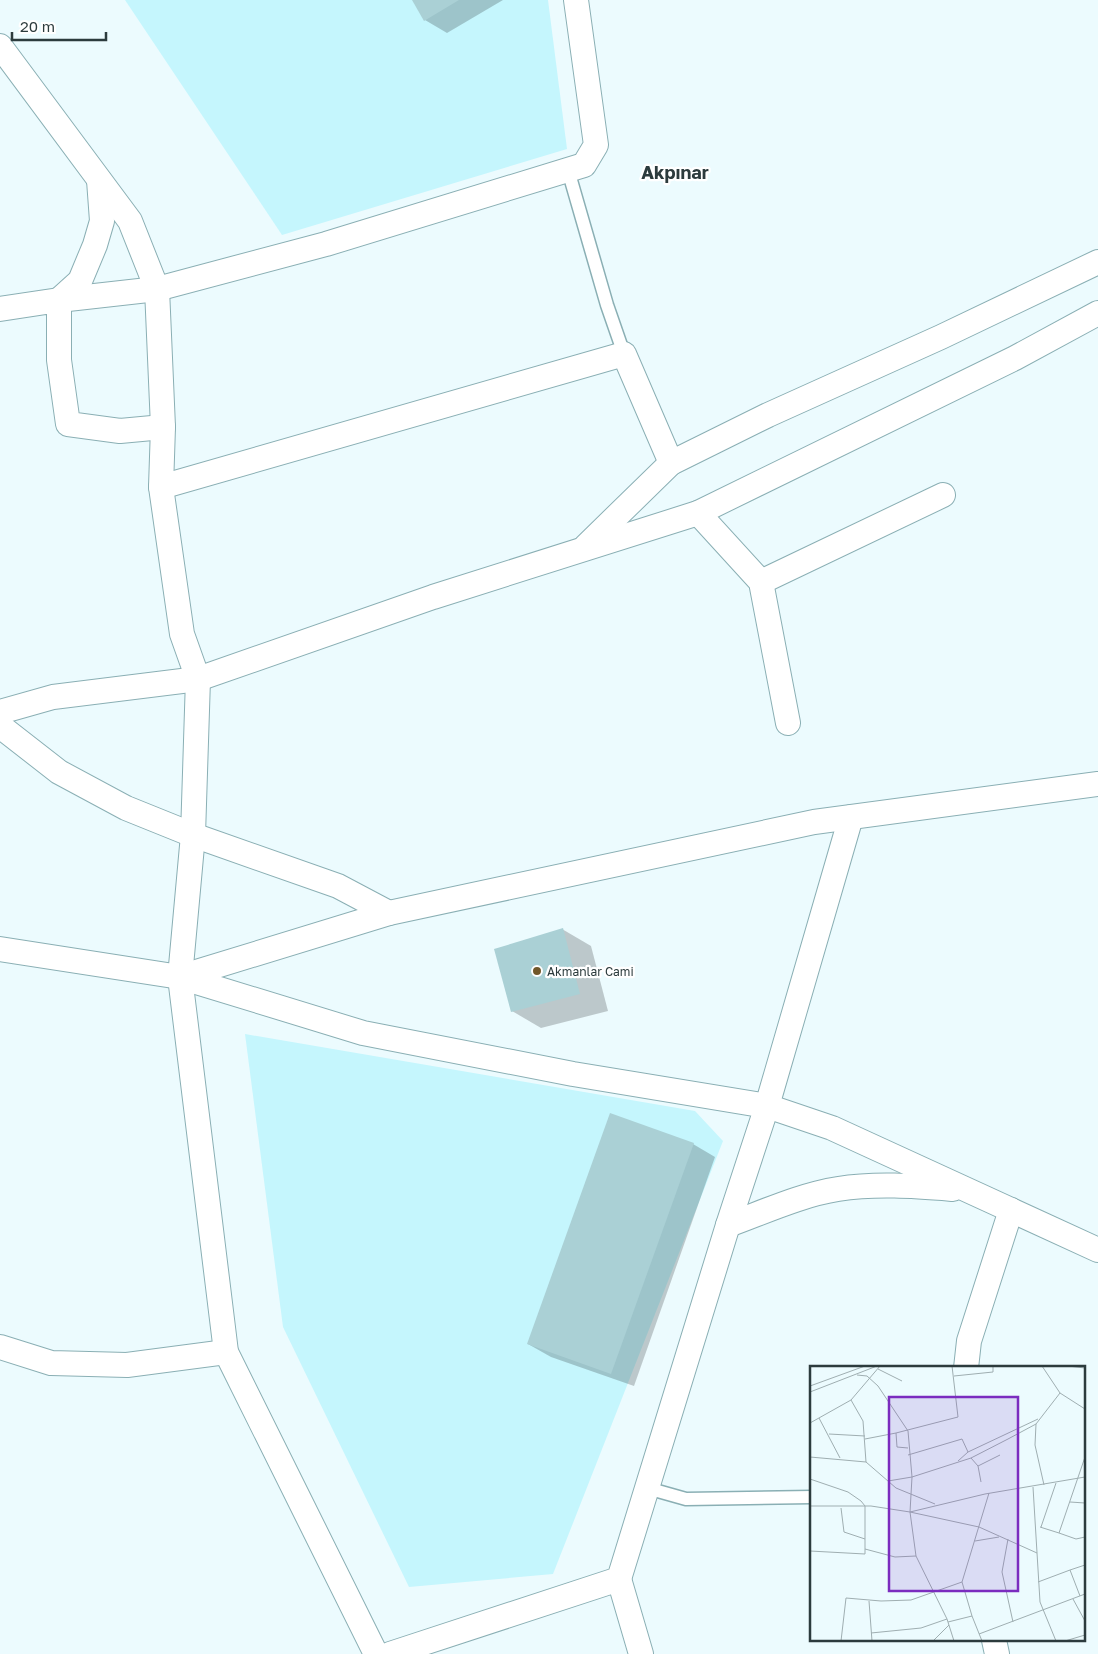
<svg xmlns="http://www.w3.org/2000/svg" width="1098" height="1654" viewBox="0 0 1098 1654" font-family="'Golos Text',sans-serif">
  <rect width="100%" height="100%" fill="#ecfbfe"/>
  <g fill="#c5f6fd">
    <path d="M 125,0 L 548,0 L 567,149 L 282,235 Z"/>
    <path d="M 245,1034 L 695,1111 L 723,1141 L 553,1574 L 409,1587 L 283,1327 Z"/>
  </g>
  <g fill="#0003">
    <path d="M 413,0 L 503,0 L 447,33 L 425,20 Z"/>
    <path d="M 562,929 L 591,946 L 608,1011 L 541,1028 L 512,1011 Z"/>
    <path d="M 693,1144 L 715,1157 L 634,1386 L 551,1357 L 528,1344 Z"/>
  </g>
  <g fill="#aad0d5">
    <path d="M 412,0 L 459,0 L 424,21 Z"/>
    <path d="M 563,928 L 580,994 L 511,1012 L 494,949 Z"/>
    <path d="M 610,1113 L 694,1143 L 611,1374 L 527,1344 Z"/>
  </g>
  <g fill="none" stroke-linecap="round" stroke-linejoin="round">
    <g stroke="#8aafb4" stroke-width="15">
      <g id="service">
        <path d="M 568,170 L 607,305 L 624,354"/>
        <path d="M 647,1488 L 686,1499 L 812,1497"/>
      </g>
    </g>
    <g stroke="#8aafb4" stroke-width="26">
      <g id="minor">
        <path d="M 0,46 L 130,221 L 157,289 L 163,427 L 161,487 L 182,634 L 198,679 L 193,835 L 180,977 L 226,1352 L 376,1654"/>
        <path d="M 59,300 L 157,289 L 326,244 L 584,165 L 596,145 L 576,0"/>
        <path d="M 59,300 L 80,281 L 95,245 L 102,221 L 99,180"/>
        <path d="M 0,309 L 59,300 L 59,360 L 68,424 L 120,431 L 163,427"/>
        <path d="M 161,487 L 624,354 L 671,463"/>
        <path d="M 698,513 L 761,582 L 788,723"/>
        <path d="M 586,546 L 671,463 L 768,415 L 941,337 L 1098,262"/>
        <path d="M 761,582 L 943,495"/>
        <path d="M 0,712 L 53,697 L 198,679 L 433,597 L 698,513 L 1015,358 L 1098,313"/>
        <path d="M 0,726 L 59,772 L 126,808 L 193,835 L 338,886 L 389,913"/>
        <path d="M 0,949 L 180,977 L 363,1033 L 573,1074 L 767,1106 L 832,1128 L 1098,1250"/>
        <path d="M 180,977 L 389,913 L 814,822 L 1098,784"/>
        <path d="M 728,1225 C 764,1212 800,1195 838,1189 C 876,1183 914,1186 953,1189"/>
        <path d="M 0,1347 L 51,1363 L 127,1365 L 226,1352"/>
        <path d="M 966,1368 L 969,1341 L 1011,1210"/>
        <path d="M 619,1579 L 641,1654"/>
        <path d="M 994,1640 L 997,1654"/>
        <path d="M 390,1654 L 619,1579 L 728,1225 L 767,1106 L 851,817"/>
      </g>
    </g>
    <use href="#service" stroke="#fff" stroke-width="12"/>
    <use href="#minor" stroke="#fff" stroke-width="24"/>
  </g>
  <circle fill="#715729" stroke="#fff" stroke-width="2" cx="537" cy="971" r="5"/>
  <g text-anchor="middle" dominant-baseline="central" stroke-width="4.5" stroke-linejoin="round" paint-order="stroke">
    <g font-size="12" fill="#2c3b3d" stroke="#fff" text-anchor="start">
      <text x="547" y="971">Akmanlar Cami</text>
    </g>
    <g font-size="18" font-weight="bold" fill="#2c3b3d" stroke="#fff">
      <text x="675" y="172">Akpınar</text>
    </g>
  </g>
  <g transform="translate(810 1366)">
    <rect width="275" height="275" fill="#ecfbfe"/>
    <path fill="none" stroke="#9faeb1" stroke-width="1" d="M 232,0 L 250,27 L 275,43M 258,0 L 275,2M 68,3 L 92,15M 47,9 L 57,10 L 68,20 L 98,65 L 102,111 L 100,146 L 106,190 L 137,253 L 144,275M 144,10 L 183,6 L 183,0M 0,20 L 55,0M 0,26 L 67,0M 41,34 L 53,55 L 56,96 L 86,122 L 125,138M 9,52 L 30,92M 0,57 L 41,34 L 70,0M 226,58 L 225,79 L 234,119M 86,67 L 148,51 L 142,0M 19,68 L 55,70M 55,73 L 86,67 L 87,81 L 98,82M 98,89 L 152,73 L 158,86M 0,91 L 56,96M 275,91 L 249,167 L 266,173 L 275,171M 161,92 L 168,100 L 171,116M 148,95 L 158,86 L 228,53M 168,100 L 190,89M 0,113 L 38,126 L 51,135 L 55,140 L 55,183 L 85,191 L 106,190M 78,115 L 102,111 L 161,92 L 198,73 L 226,58 L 250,27M 223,121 L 230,236 L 246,275M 260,136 L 275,137M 0,140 L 61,140 L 100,146 L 169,161 L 227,187M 31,142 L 34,166 L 55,173M 100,146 L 175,128 L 275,111M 230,161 L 249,167M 231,161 L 246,117M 198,173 L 192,206 L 203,256M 165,175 L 189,171M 0,185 L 55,188 L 55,183M 152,216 L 162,250M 228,216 L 260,204M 270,230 L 260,204 L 275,199M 263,233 L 275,255M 59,235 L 62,275M 138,256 L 162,250 L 172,275M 61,267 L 111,262 L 137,253M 169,268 L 275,228M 31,275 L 36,232 L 71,235 L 101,234 L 152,216 L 179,127M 123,275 L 139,259M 255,275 L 275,269"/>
    <path fill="#7b2cbf" fill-opacity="0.15" stroke="#7b2cbf" stroke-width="2.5" d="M 79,31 L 208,31 L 208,225 L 79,225 Z"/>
    <rect width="275" height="275" fill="none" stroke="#2c3b3d" stroke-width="2.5"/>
  </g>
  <path d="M12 32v8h94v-8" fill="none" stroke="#2c3b3d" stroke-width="2.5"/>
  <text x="20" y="32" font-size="15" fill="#2c3b3d" stroke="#ffffff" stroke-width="4" paint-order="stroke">20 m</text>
</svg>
